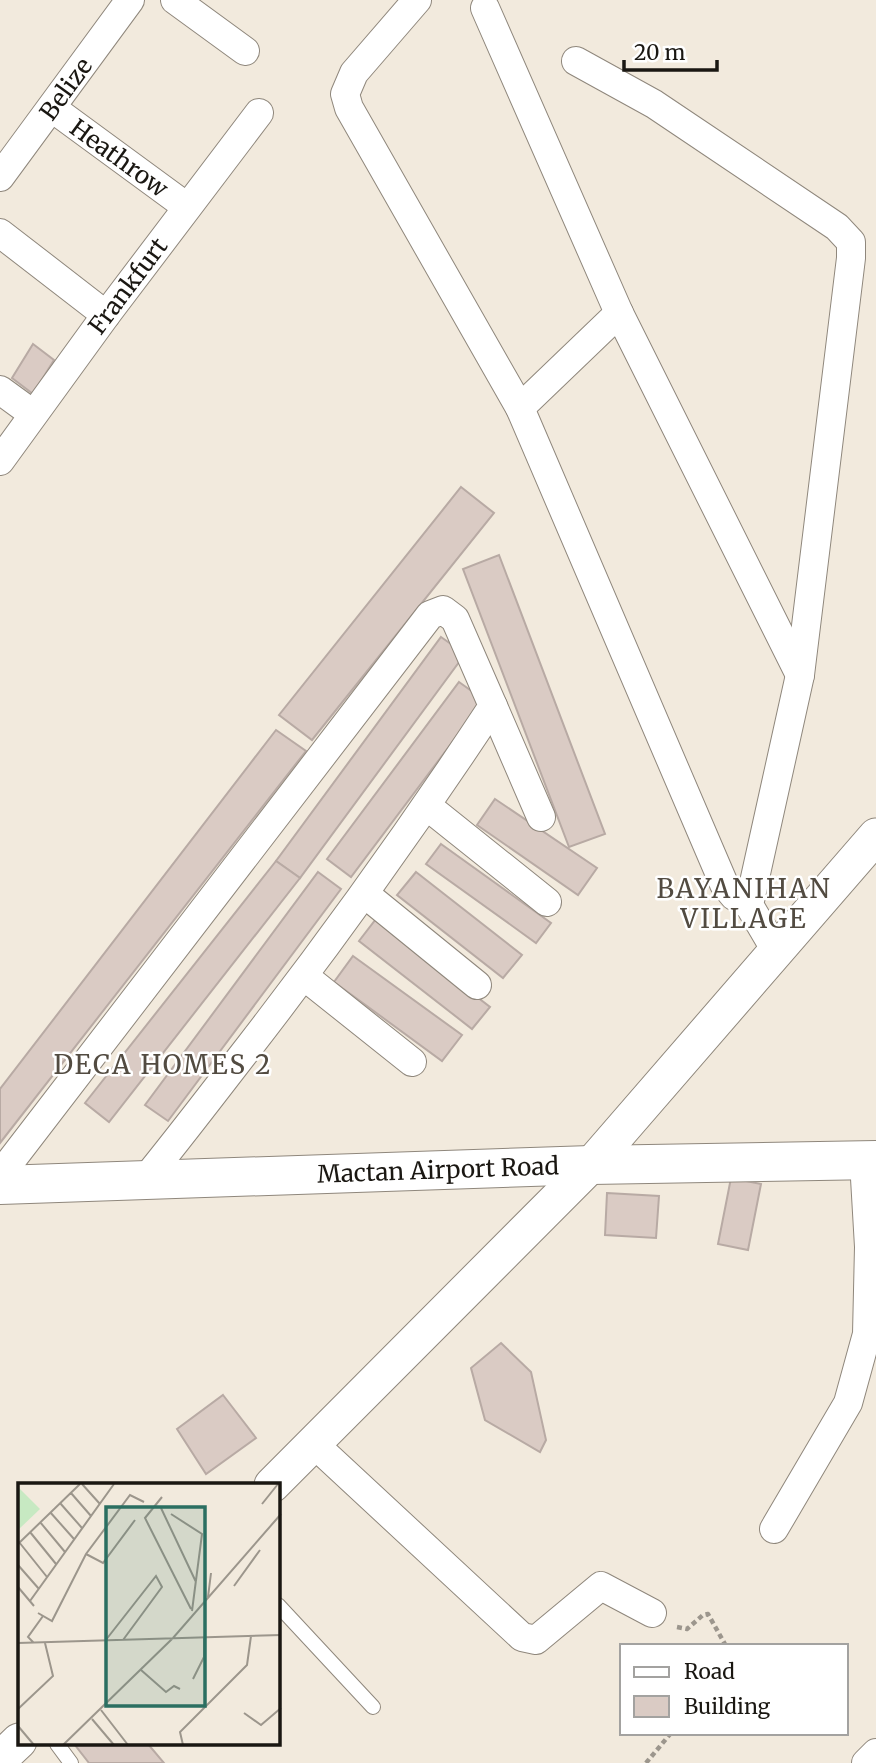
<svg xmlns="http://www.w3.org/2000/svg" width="876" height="1763" viewBox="0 0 876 1763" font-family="Merriweather,serif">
  <rect width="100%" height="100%" fill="#f2eadd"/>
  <g fill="#dacbc4" stroke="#b8aaa4" stroke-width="2">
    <path d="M 33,344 L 54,360 L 33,394 L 12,378 Z"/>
    <path d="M 461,487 L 494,513 L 312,740 L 279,715 Z"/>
    <path d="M 499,555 L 605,834 L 569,847 L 463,569 Z"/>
    <path d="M 441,637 L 465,654 L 300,878 L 276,861 Z"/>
    <path d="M 459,682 L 484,700 L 351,877 L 327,859 Z"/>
    <path d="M 276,730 L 306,751 L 0,1143 L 0,1089 Z"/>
    <path d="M 495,799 L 597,868 L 578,895 L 477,825 Z"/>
    <path d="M 441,844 L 551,923 L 536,943 L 426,864 Z"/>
    <path d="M 276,861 L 300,878 L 109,1122 L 85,1103 Z"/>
    <path d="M 318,872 L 341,889 L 168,1121 L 145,1105 Z"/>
    <path d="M 416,872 L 522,955 L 503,978 L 397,895 Z"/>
    <path d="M 376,919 L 490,1007 L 472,1029 L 359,941 Z"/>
    <path d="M 353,956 L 462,1035 L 442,1061 L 334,982 Z"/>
    <path d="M 731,1178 L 761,1184 L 748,1250 L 718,1244 Z"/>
    <path d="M 607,1193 L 659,1196 L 656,1238 L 605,1235 Z"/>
    <path d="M 501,1343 L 531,1372 L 546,1440 L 540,1452 L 485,1420 L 471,1368 Z"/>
    <path d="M 223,1395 L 256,1438 L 206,1474 L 177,1429 Z"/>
    <path d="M 76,1744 L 148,1744 L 164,1763 L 89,1763 L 75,1745 Z"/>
  </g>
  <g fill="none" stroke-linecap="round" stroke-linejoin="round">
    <g stroke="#8f877c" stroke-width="16">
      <g id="service">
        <path d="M 278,1605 L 373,1707"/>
        <path d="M 57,1744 L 71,1763"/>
      </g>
    </g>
    <g stroke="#8f877c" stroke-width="30">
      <g id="minor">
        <path d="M 175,0 L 245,51"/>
        <path d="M 417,0 L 354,73 L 345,94 L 349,108 L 520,408 L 724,884 L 734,896 L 749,905"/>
        <path d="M 485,8 L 619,313 L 800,675"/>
        <path d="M 576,61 L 654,104 L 837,227 L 851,242 L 851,258 L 800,675 L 749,905 L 776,951"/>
        <path d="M 52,108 L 187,207"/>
        <path d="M 0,177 L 130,0"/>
        <path d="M 0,233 L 106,315"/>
        <path d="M 0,390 L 33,414"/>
        <path d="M 520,408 L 619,313"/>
        <path d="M 0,461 L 106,315 L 259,113"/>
        <path d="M 493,706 L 541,817"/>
        <path d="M 427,806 L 547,902"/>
        <path d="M 365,894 L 477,985"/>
        <path d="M 304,976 L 412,1062"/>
        <path d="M 0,1175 L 430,615 L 443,610 L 455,619 L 493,706 C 416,823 335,936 249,1047 C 214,1092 180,1137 144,1181"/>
        <path d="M 313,1443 L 522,1637 L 536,1640 L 601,1586 L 652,1613"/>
        <path d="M 774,1529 L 848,1403 L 867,1334 L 869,1247 L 864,1161"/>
        <path d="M 866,1763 L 876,1753"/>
      </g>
    </g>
    <g stroke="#8f877c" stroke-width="37">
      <g id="tertiary">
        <path d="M 272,1485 L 591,1165 L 876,836"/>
        <path d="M 0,1759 L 19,1741"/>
      </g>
    </g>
    <g stroke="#8f877c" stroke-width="40">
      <path id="secondary" d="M 0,1185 L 591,1165 L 876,1160"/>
    </g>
    <g stroke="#9c968d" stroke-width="4.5" stroke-dasharray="5 3.5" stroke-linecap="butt">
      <path d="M 677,1627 L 687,1629 L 703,1615 L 708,1614 L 726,1646"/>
      <path d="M 646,1763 L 671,1733"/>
    </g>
    <use href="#service" stroke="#fff" stroke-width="14"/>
    <use href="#minor" stroke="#fff" stroke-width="28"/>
    <use href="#tertiary" stroke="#fff" stroke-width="35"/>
    <use href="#secondary" stroke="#fff" stroke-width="38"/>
  </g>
  <g text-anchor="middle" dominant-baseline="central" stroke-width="5" stroke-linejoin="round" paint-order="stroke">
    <g font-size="24" fill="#1a1712" stroke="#fff">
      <text transform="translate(66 89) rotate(-54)">Belize</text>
      <text transform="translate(119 158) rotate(36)">Heathrow</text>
      <text transform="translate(128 286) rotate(-53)">Frankfurt</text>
      <text transform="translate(438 1170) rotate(-2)">Mactan Airport Road</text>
    </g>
    <g font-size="26" letter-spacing="2" fill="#524b41" stroke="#fff">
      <text x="744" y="888">BAYANIHAN<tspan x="744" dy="30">VILLAGE</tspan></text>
      <text x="163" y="1064">DECA HOMES 2</text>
    </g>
  </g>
  <g transform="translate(18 1483)">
    <rect width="262" height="262" fill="#f2eadd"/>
    <path d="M 0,4 L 22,26 L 0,47 Z" fill="#c7e9c2"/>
    <path fill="none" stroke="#9c968c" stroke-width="2" d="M 64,1 L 82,21M 53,10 L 73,33M 144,14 L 127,35 L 173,126M 42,20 L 64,45M 244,21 L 260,1M 143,25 L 178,99M 32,29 L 56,56M 153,31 L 184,51 L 174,128M 22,39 L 47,69M 12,49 L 38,81M 1,59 L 29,94M 0,61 L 62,1M 68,71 L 85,80 L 117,37M 0,82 L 21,106M 216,103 L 242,67M 0,104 L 16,123M 190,114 L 193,90M 12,118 L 96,1M 20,130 L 34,138 L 68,71 L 112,12 L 126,19M 87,158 L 138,93 L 144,104 L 105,157M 15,159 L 10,154 L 25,133M 0,160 L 263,152M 123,187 L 148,209 L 156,203 L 162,206M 175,196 L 186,174 L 186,155M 0,226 L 35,193 L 27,160M 83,227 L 110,262M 226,230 L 243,242 L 263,225M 74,236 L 96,262M 0,243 L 16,262M 45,262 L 155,155 L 263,31M 165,262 L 162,249 L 229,182 L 233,153"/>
    <path fill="#2b6f61" fill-opacity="0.15" stroke="#2b6f61" stroke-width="3.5" d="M 88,24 L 187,24 L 187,223 L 88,223 Z"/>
    <rect width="262" height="262" fill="none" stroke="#1a1712" stroke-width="3.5"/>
  </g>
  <rect x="620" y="1644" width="228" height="91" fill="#ffffff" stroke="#a3a2a0" stroke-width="2"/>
  <rect x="634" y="1667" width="35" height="10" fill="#ffffff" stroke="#a3a2a0" stroke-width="2"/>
  <text x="684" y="1679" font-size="21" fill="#1a1712">Road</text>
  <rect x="634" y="1696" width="35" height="21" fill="#dacbc4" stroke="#a3a2a0" stroke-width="2"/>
  <text x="684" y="1714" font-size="21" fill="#1a1712">Building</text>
  <path d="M624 60v10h93v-10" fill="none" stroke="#1a1712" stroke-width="3.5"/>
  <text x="634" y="60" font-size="21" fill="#1a1712" stroke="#ffffff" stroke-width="5" paint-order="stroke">20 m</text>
</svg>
